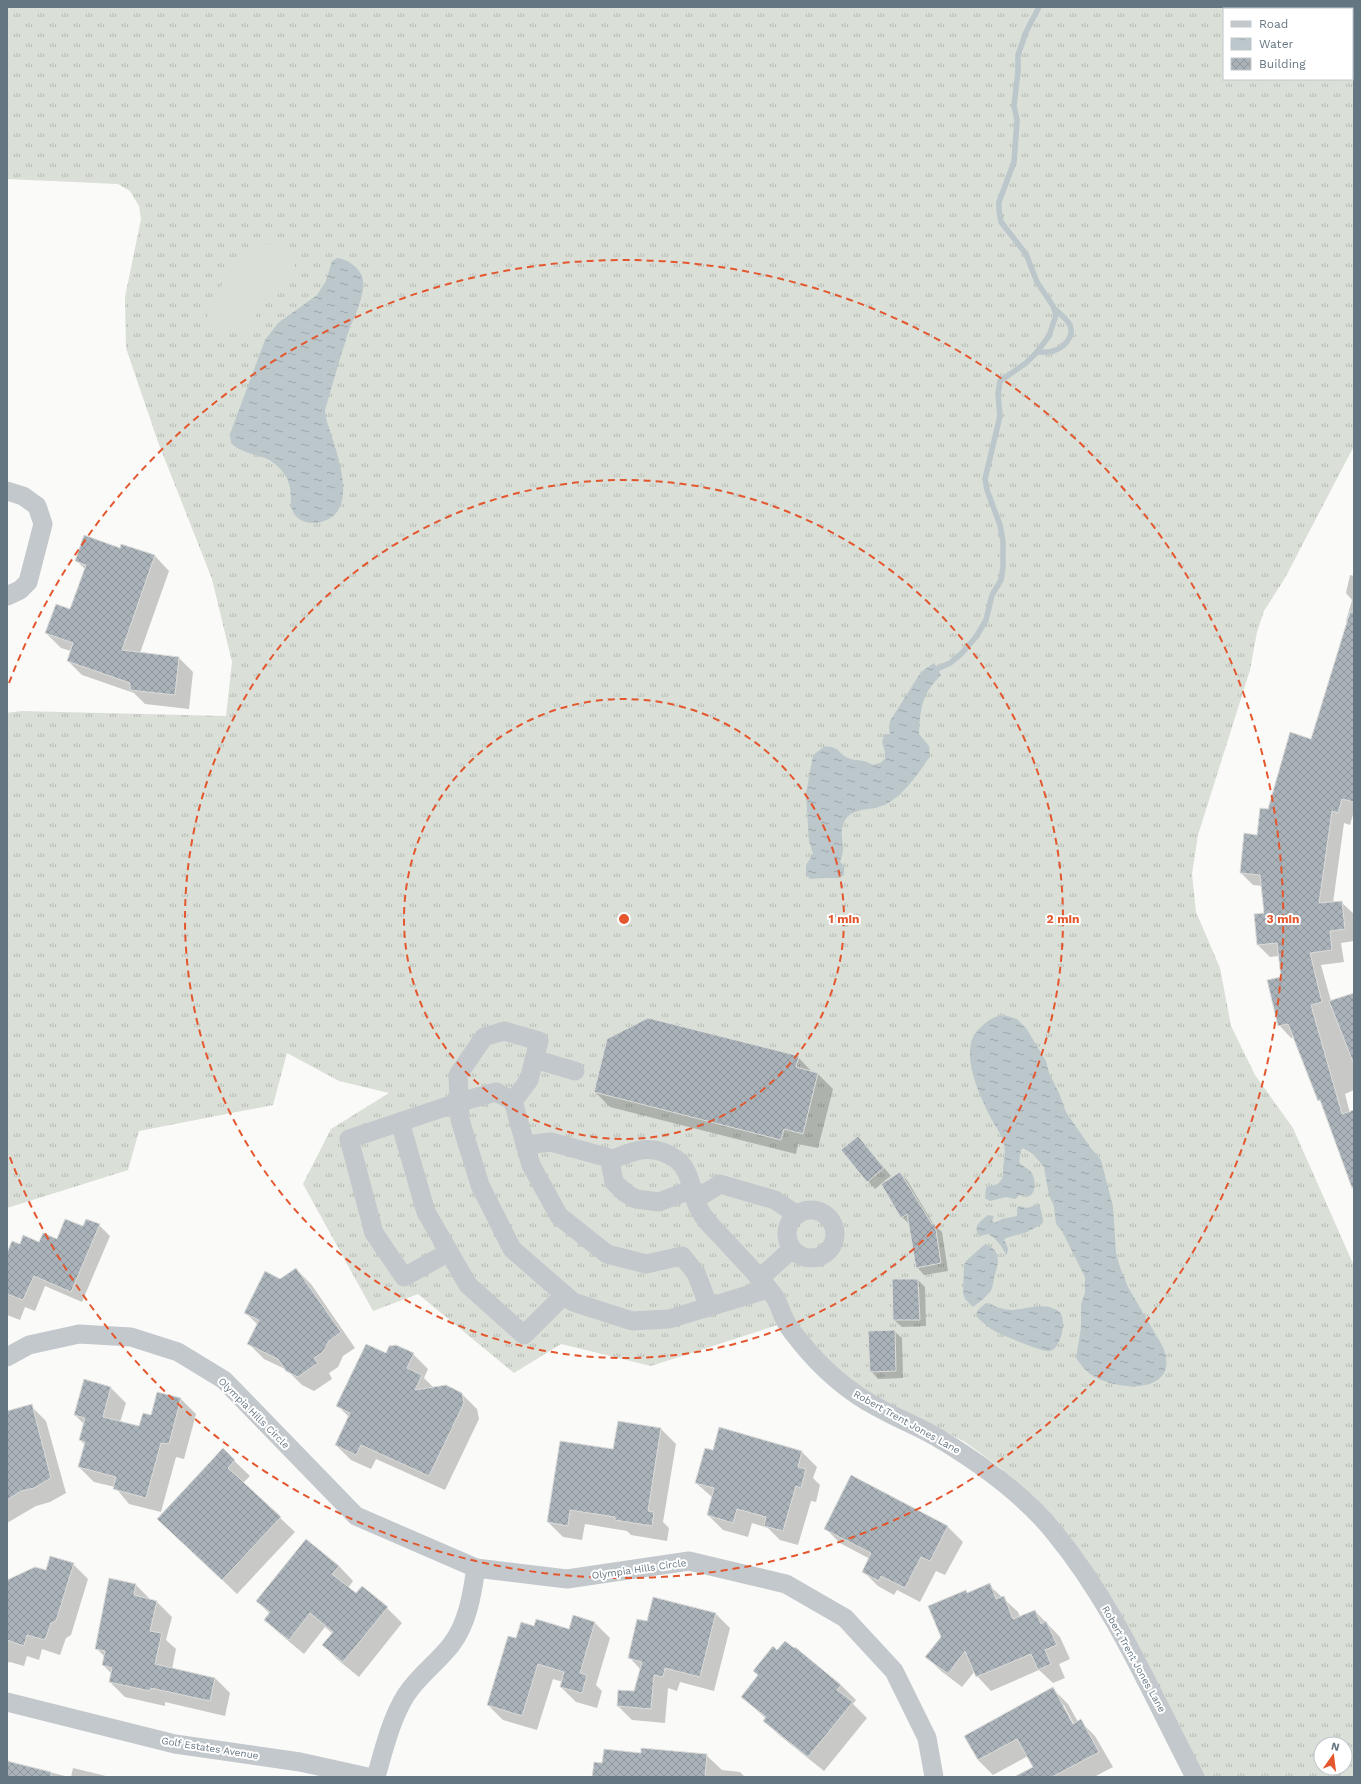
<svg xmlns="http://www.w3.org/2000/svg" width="1361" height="1784" viewBox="0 0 1361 1784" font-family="'Work Sans',sans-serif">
  <defs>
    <pattern id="grass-tufts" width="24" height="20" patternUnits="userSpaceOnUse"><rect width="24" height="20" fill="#dadfd7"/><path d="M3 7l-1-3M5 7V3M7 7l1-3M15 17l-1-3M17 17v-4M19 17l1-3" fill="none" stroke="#b4b9b4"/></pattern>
    <pattern id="water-ripples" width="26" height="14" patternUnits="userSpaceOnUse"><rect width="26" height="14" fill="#bbc7cb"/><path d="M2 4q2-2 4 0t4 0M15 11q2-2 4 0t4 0" fill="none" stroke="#9ca6aa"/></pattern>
    <pattern id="building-cross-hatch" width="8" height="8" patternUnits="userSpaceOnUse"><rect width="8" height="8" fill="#aab3b9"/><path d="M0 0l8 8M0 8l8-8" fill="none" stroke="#8e969c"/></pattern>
  </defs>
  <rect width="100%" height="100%" fill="#fafaf8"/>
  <path fill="url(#grass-tufts)" fill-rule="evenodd" d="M 7,7 L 1354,7 L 1354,446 L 1285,578 L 1264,611 L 1257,632 L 1250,670 L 1198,835 L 1192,874 L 1196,912 L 1220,968 L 1231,1026 L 1255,1075 L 1293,1128 L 1354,1266 L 1354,1777 L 1203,1777 L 1162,1696 L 1002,1469 L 965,1442 L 874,1395 L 834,1369 L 793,1320 L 651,1366 L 561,1344 L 514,1373 L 418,1294 L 373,1311 L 303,1184 L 331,1129 L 389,1093 L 339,1081 L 287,1053 L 273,1105 L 139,1131 L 128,1170 L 7,1208 L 7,713 L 21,711 L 226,716 L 232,662 L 212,579 L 158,442 L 126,348 L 125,297 L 141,219 L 139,206 L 130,191 L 118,184 L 7,179 ZM 1224,9 L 1352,9 L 1352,79 L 1224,79 ZM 1321,1744 L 1345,1744 L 1345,1768 L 1321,1768 Z"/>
  <path fill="#dadfd7" d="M 270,243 C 278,244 283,246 289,251 C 309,269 275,290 264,303 C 257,312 251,327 241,331 C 234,334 226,333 220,331 C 187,324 229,273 242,261 C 250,254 259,247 270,243 Z"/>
  <g fill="url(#water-ripples)">
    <path d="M 337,258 C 348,259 362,269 363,281 C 365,298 352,320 347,336 C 339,361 332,386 325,410 L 326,418 C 333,444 362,508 324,521 C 316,524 305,524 298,518 C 287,509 293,496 289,484 C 287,476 281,469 275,464 C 263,453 243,456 231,443 L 230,434 L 265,340 L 278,323 L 317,295 L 326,281 L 332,261 Z"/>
    <path d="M 934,663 L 941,675 C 922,694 920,708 919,734 L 929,746 L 930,756 C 919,773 901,799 882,806 C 869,811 854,807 845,820 C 839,830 843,839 843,850 C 843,854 841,858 840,862 L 844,865 L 844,875 L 840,878 L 823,878 L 810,879 L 806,874 L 806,865 L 813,854 L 809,841 L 806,794 L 813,755 L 825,746 C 842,748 836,752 848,758 C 856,762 863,758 872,765 L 880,763 L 885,759 L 885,752 L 882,742 L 885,734 L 890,734 L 889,727 L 890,721 L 921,672 Z"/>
    <path d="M 1004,1015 L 1017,1019 L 1026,1028 L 1046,1061 L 1049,1073 L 1059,1093 L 1066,1112 L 1090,1147 L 1101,1160 L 1113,1207 L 1116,1253 L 1120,1267 L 1128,1287 L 1163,1347 C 1181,1393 1122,1392 1095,1377 C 1087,1373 1082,1366 1076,1358 L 1081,1328 L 1081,1304 L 1085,1293 L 1085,1277 L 1062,1231 L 1056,1224 L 1054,1206 L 1049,1195 L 1044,1167 L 1033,1154 L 1023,1148 L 1021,1150 L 1019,1162 C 1022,1166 1028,1168 1031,1172 C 1036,1178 1036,1192 1030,1196 L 1020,1195 L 1015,1199 L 1006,1197 L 990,1201 L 985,1198 L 986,1188 C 991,1184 997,1187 1001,1180 C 1004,1177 1003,1172 1003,1168 C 1004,1160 1006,1152 1004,1144 C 1002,1134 994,1125 990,1116 C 979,1094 957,1048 980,1028 C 987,1021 994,1016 1004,1015 Z"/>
    <path d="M 1039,1204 L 1043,1219 L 1042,1224 L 1027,1232 L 1006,1238 L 1004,1240 C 1007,1245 1010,1250 1006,1255 C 1002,1246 996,1238 988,1234 L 980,1236 C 971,1227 981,1221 988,1215 L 994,1216 L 992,1221 L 995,1223 L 1002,1219 L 1017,1216 L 1017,1209 L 1019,1206 L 1027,1208 Z"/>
    <path d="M 985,1244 C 1003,1251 998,1264 994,1278 C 993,1283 993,1289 989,1293 C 985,1298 978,1303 973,1307 L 965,1299 L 963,1293 L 964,1266 L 966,1261 Z"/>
    <path d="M 986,1303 C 995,1306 1002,1310 1012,1310 C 1027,1309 1041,1302 1057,1310 C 1069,1316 1061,1349 1050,1351 C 1044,1353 997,1333 991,1329 C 986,1325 981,1321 977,1317 L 977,1311 Z"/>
  </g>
  <g fill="#0003" fill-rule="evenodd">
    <path d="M 122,545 L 155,556 L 169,571 L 140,653 L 179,658 L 193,672 L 189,709 L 145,704 L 134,693 L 82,675 L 68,661 L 71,651 L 61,648 L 46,633 L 71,610 L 85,569 L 77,561 L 121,549 Z"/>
    <path d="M 1350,575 L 1354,576 L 1354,811 L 1350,825 L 1344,823 L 1333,903 L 1341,902 L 1354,914 L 1354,941 L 1341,943 L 1344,962 L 1321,965 L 1331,1001 L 1354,997 L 1354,1090 L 1345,1094 L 1350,1113 L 1354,1111 L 1354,1183 L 1294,1037 L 1291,1038 L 1279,1025 L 1282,977 L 1279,956 L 1270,957 L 1258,945 L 1265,914 L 1262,886 L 1253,885 L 1241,873 L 1268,810 L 1312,740 L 1348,623 L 1346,621 L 1352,600 L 1346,593 Z"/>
    <path d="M 798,1057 L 813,1073 L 818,1074 L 833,1089 L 818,1148 L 798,1144 L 796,1154 L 610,1107 L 595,1092 Z"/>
    <path d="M 865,1145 L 891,1176 L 884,1181 L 884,1183 L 900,1173 L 907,1180 L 934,1225 L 942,1232 L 948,1271 L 924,1275 L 917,1267 L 910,1225 L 902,1217 L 882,1183 L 875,1189 L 868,1181 Z"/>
    <path d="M 99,1225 L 110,1236 L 82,1302 L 45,1286 L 35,1311 L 25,1307 L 20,1320 L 7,1315 L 7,1255 L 20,1245 L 58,1240 L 83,1228 Z"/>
    <path d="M 296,1269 L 311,1284 L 355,1348 L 343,1356 L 338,1367 L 329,1373 L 332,1379 L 314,1391 L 302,1385 L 287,1370 L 264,1359 L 249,1344 L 258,1325 L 246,1313 Z"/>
    <path d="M 918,1280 L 925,1287 L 926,1326 L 902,1327 L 894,1320 Z"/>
    <path d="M 894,1331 L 902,1338 L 903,1378 L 878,1379 L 871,1371 Z"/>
    <path d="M 413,1354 L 428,1369 L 424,1378 L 434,1388 L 462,1394 L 477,1409 L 479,1419 L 445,1490 L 376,1459 L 371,1469 L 351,1460 L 336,1445 L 349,1417 L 338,1406 L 386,1355 Z"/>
    <path d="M 111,1388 L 126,1403 L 120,1422 L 140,1428 L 152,1416 L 181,1399 L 196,1414 L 184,1459 L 176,1457 L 161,1512 L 129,1504 L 115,1487 L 94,1482 L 79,1467 L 85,1445 L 80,1440 L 84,1424 L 75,1415 Z"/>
    <path d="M 31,1406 L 46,1421 L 66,1493 L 50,1502 L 36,1506 L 7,1523 L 7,1412 Z"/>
    <path d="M 661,1429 L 676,1444 L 663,1522 L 669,1528 L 667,1541 L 631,1535 L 627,1531 L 585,1524 L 582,1540 L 563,1537 L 548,1522 L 614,1450 Z"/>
    <path d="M 223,1450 L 250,1476 L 243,1483 L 295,1532 L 237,1594 L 173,1533 Z"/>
    <path d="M 713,1451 L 802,1452 L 817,1467 L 813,1478 L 820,1485 L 816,1502 L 811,1501 L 798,1545 L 780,1540 L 768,1528 L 752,1523 L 748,1537 L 723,1530 L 708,1515 L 713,1498 L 696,1483 Z"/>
    <path d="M 852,1477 L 948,1527 L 963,1542 L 945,1575 L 936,1571 L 920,1602 L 897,1590 L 894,1595 L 878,1586 L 863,1571 L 870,1559 L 840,1543 L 825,1528 Z"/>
    <path d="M 73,1564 L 88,1579 L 71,1635 L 66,1638 L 60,1655 L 42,1649 L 39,1660 L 27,1656 L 24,1666 L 10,1662 L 7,1663 L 7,1581 Z"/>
    <path d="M 339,1566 L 353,1581 L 348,1588 L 356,1595 L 387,1608 L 402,1623 L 359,1677 L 338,1660 L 323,1645 L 333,1634 L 325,1627 L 304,1654 L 280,1634 L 265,1620 L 270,1614 L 257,1601 Z"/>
    <path d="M 110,1579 L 136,1585 L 151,1600 L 157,1602 L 172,1617 L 166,1640 L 176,1649 L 172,1669 L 215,1678 L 230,1693 L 225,1716 L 165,1702 L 165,1706 L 125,1697 L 110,1682 L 112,1674 L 103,1665 L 105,1657 L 96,1648 Z"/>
    <path d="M 989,1585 L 1018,1612 L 1020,1617 L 1035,1611 L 1060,1637 L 1070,1659 L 1059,1664 L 1065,1678 L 1053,1683 L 1039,1670 L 991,1691 L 977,1676 L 975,1671 L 962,1687 L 941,1671 L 927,1657 L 942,1637 L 966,1591 L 968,1594 Z"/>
    <path d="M 716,1614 L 730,1628 L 714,1691 L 680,1682 L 677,1691 L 668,1688 L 665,1723 L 632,1720 L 618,1706 L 635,1693 L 641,1670 L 629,1657 L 648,1623 Z"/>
    <path d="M 595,1623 L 610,1638 L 596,1685 L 602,1691 L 597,1708 L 576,1702 L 561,1687 L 563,1682 L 553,1679 L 537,1730 L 503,1720 L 488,1705 L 516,1639 L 535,1627 L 570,1630 Z"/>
    <path d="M 841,1685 L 856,1700 L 853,1704 L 867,1718 L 824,1771 L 779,1735 L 765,1721 L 766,1719 L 743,1697 Z"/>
    <path d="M 1053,1689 L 1068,1704 L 1078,1722 L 1080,1721 L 1095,1736 L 1113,1767 L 1094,1777 L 1016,1777 L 1034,1767 L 1028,1756 L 993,1775 L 978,1760 ZM 1061,1705 L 1064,1705 L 1076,1728 L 1074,1728 Z"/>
    <path d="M 641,1754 L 706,1755 L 722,1770 L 740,1772 L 745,1777 L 593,1777 L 603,1764 Z"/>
    <path d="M 7,1759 L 10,1762 L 69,1777 L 7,1777 Z"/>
    <path d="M 73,1768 L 110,1777 L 71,1777 Z"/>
  </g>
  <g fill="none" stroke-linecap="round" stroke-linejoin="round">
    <g stroke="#bbc7cb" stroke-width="5.5">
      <path d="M 1037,352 C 1042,352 1048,353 1053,351 C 1063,348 1075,337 1070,325 C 1067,319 1060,314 1055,309"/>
      <path d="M 937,669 L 950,663 L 961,654 L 976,637 L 986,620 L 992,595 L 1001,580 L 1003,567 L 1003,541 L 1000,525 L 987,490 L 985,479 L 1000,416 L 998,394 L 1000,381 L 1026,363 L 1037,352 L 1049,336 L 1056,315 L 1053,306 L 1037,282 L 1026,254 L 1001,222 L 999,210 L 999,202 L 1014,162 L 1017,120 L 1014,106 L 1018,71 L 1018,55 L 1026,32 L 1039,7"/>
    </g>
  </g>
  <g fill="url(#building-cross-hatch)" stroke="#dcdcda">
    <path d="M 84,535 L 120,548 L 121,544 L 155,555 L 122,650 L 179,657 L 175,695 L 130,690 L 130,683 L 67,661 L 73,643 L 45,633 L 56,604 L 70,609 L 86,565 L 75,561 Z"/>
    <path d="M 1350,612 L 1354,612 L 1354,802 L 1342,799 L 1338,813 L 1332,811 L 1319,903 L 1342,901 L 1345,929 L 1330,931 L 1332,950 L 1310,953 L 1322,1002 L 1311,1005 L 1342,1114 L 1354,1110 L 1354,1187 L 1352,1188 L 1320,1100 L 1318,1101 L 1288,1024 L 1278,1026 L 1267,980 L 1281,977 L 1277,943 L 1257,945 L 1254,914 L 1264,913 L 1260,875 L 1240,873 L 1244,833 L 1257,835 L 1260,808 L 1268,809 L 1290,732 L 1311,739 Z"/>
    <path d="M 1354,993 L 1354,1062 L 1353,1062 L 1329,1001 Z"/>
    <path d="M 648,1018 L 799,1056 L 796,1067 L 818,1073 L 803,1134 L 784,1129 L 781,1140 L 594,1092 L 607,1039 Z"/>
    <path d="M 858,1136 L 884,1168 L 867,1182 L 841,1150 Z"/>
    <path d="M 900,1172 L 932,1224 L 935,1224 L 941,1263 L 916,1268 L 907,1214 L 901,1218 L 881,1184 Z"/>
    <path d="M 65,1219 L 83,1226 L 86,1219 L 100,1224 L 71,1292 L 34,1276 L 23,1300 L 7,1294 L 7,1253 L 12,1241 L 20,1244 L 23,1235 L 39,1242 L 43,1233 L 57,1239 Z"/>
    <path d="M 296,1268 L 341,1332 L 329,1341 L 323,1352 L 314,1358 L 318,1363 L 298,1377 L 286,1371 L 278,1359 L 247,1344 L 259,1320 L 244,1313 L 265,1271 L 280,1279 Z"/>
    <path d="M 892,1279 L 918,1279 L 920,1320 L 893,1320 Z"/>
    <path d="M 895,1330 L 896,1371 L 870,1372 L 868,1331 Z"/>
    <path d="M 366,1344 L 386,1353 L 389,1346 L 396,1345 L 414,1353 L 407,1368 L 422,1375 L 415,1390 L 446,1385 L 462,1393 L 464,1403 L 429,1476 L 361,1445 L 356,1455 L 335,1445 L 350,1413 L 336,1406 Z"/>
    <path d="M 84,1379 L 111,1387 L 103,1417 L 139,1426 L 143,1413 L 151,1415 L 157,1392 L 181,1398 L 169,1444 L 161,1443 L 146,1498 L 113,1489 L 116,1477 L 78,1467 L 85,1442 L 79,1440 L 85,1418 L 74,1415 Z"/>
    <path d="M 32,1404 L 51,1478 L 34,1488 L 21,1491 L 7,1500 L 7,1411 Z"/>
    <path d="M 618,1421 L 661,1428 L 648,1511 L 654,1512 L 652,1526 L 615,1520 L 615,1517 L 570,1510 L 568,1526 L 547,1522 L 560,1441 L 613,1449 Z"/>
    <path d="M 719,1427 L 802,1451 L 798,1467 L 806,1469 L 801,1488 L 796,1486 L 783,1531 L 764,1526 L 766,1517 L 737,1509 L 733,1523 L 707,1515 L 714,1488 L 695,1483 L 705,1448 L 713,1450 Z"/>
    <path d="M 223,1448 L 235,1460 L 228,1468 L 281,1517 L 222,1580 L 157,1519 Z"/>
    <path d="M 851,1475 L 948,1526 L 930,1561 L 921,1557 L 905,1588 L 881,1576 L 879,1581 L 862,1572 L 871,1553 L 824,1529 Z"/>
    <path d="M 306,1539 L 339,1566 L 332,1574 L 356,1593 L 362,1586 L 388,1607 L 343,1662 L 322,1645 L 333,1632 L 310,1613 L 289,1640 L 264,1620 L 270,1612 L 256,1601 Z"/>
    <path d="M 50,1556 L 74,1563 L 56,1621 L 51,1623 L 45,1640 L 27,1635 L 24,1646 L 7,1640 L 7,1580 L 35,1567 L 46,1570 Z"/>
    <path d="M 109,1578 L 136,1584 L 134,1595 L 157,1601 L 150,1631 L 162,1633 L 155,1664 L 215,1678 L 210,1701 L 151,1688 L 150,1691 L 109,1682 L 112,1668 L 102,1665 L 105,1651 L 95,1649 Z"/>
    <path d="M 990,1583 L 996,1599 L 1004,1596 L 1013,1619 L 1035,1610 L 1041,1624 L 1046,1621 L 1057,1645 L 1045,1650 L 1051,1664 L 1038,1670 L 1031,1654 L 976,1677 L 965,1651 L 948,1674 L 925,1657 L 941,1637 L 928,1606 L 966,1590 L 967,1593 Z"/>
    <path d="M 653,1597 L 716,1613 L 700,1677 L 665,1668 L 663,1677 L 654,1675 L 651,1709 L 617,1706 L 618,1690 L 634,1691 L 642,1662 L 628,1658 L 637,1619 L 647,1621 Z"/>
    <path d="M 573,1615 L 595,1622 L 580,1673 L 587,1675 L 582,1693 L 560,1687 L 564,1672 L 538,1664 L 522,1716 L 487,1705 L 508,1636 L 516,1638 L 521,1622 L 534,1626 L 536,1619 L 569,1629 Z"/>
    <path d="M 785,1641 L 794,1648 L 795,1647 L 841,1685 L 837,1690 L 853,1702 L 808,1757 L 763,1721 L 766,1717 L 741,1697 L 758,1675 L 753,1671 L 773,1646 L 777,1650 Z"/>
    <path d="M 1053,1687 L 1073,1724 L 1081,1719 L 1099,1752 L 1052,1777 L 1014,1777 L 1033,1767 L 1017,1739 L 978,1760 L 964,1736 Z"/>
    <path d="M 641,1748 L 707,1754 L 705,1777 L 592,1777 L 594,1762 L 602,1763 L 604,1749 L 641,1753 Z"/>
    <path d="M 7,1761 L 51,1772 L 51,1777 L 7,1777 Z"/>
  </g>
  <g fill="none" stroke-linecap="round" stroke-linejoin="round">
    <g stroke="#c3c8cc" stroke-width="19">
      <path d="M 7,491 L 23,496 L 37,506 L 43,524 L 28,582 L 20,590 L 7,596"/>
      <path d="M 534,1059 L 575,1071"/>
      <path d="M 513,1101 L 496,1092 L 460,1102 L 349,1139 L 374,1233 L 404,1277 L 449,1252 L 468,1285 L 524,1335 L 564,1295"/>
      <path d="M 400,1122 L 426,1212 L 449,1252"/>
      <path d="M 525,1145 L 551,1142 L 613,1159"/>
      <path d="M 613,1159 C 636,1150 653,1143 676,1159 C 692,1171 690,1190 698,1207 C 703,1218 712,1227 720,1235 C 738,1255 758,1274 774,1296 C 779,1303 781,1313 785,1320 C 788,1327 793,1333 798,1339 C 821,1368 846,1391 879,1408 C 900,1420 923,1428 943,1441 C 984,1466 1024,1495 1054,1532 C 1115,1606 1151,1693 1195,1777"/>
      <path d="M 613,1159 L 611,1167 L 614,1182 L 624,1192 L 636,1199 L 659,1202 L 693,1189"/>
      <path d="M 696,1199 L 720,1184 L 775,1200 L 797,1215"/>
      <circle cx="811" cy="1234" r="24"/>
      <path d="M 759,1279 L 792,1249"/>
      <path d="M 709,1307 L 696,1273 L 682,1256 L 646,1264 L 607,1254 L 559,1216 L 531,1165 L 513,1101 L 529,1080 L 539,1041 L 504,1031 L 484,1037 L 458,1075 L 460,1120 L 480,1185 L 512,1249 L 573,1302 L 632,1321 L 669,1319 L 768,1289"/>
      <path d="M 7,1357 L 29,1345 L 79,1334 L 131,1337 L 178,1352 L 224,1380 L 356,1516 L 476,1568 L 567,1579 L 689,1561 L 786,1584 L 845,1618 L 894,1671 L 927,1738 L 934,1777"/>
      <path d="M 7,1702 L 175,1744 L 300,1762 L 368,1777"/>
      <path d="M 376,1777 C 384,1749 391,1719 406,1695 C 419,1675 437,1663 451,1645 C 468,1623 472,1594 476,1568"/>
    </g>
  </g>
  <g fill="none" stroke="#e4572e" stroke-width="2" stroke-dasharray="7 5">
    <circle cx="624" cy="919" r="220"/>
    <circle cx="624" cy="919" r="439"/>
    <path d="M9 683A659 659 0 1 1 9 1155"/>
  </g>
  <g text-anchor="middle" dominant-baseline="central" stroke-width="4" stroke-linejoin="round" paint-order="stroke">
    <g font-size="10" fill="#657683" stroke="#fff">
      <text transform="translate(254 1413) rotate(45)">Olympia Hills Circle</text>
      <text transform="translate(907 1422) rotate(29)">Robert Trent Jones Lane</text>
      <text transform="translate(639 1569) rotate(-8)">Olympia Hills Circle</text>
      <text transform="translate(1134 1659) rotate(61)">Robert Trent Jones Lane</text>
      <text transform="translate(210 1748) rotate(9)">Golf Estates Avenue</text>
    </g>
  </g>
  <circle cx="624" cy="919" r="6" fill="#e4572e" stroke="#fff" stroke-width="2"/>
  <g font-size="12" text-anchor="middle" font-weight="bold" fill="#e4572e" stroke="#fff" stroke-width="4" stroke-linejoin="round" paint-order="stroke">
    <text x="844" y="923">1 min</text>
    <text x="1063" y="923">2 min</text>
    <text x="1283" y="923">3 min</text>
  </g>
  <rect width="1361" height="1784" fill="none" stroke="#657683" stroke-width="16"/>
  <rect x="1223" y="8" width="130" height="72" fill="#ffffff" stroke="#c1c8cd"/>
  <rect x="1231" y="21" width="20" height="6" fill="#c3c8cc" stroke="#c1c8cd"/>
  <text x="1259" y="28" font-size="12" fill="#657683">Road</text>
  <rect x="1231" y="38" width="20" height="12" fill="url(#water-ripples)" stroke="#c1c8cd"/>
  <text x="1259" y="48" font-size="12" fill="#657683">Water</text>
  <rect x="1231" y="58" width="20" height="12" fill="url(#building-cross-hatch)" stroke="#c1c8cd"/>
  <text x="1259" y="68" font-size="12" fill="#657683">Building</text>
  <g transform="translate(1333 1756) rotate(14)"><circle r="19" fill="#ffffff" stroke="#c1c8cd"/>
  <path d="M0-3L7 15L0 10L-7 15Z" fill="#e4572e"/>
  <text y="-6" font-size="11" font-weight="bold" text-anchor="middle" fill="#657683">N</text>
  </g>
</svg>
